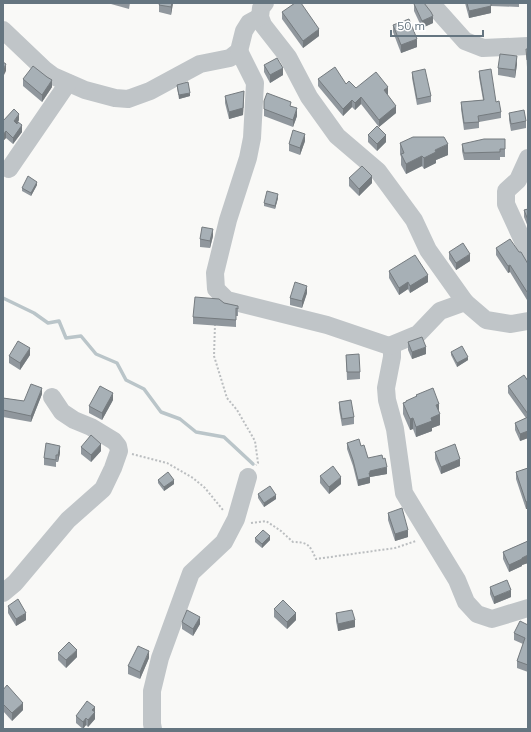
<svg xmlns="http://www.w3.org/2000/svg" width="531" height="732" viewBox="0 0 531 732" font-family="Mulish,sans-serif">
  <rect width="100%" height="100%" fill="#f9f9f7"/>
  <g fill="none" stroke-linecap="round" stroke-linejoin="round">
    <path stroke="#bac5c9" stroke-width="3.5" d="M 3,298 L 34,313 L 48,323 L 59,321 L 66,338 L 81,336 L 96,354 L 117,363 L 126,380 L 144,389 L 161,412 L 180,419 L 196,432 L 224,437 L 253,464"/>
    <g stroke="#bbbec0" stroke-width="2" stroke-dasharray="2 2" stroke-linecap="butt">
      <path d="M 215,324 L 214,356 L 227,398 L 237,410 L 255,441 L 258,463 L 256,465"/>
      <path d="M 132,454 L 167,463 L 193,478 L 205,488 L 223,510"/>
      <path d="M 251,523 L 266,521 L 281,531 L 293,542 C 309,542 310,546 316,559 L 395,548 L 416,541"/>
    </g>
    <g stroke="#c0c5c8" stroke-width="18">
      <path d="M 265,3 L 261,8 L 260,17 L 263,25 L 288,57 L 309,97 L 337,136 L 378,171 L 414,220 L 428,250 L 465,302 L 486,320 L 511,324 L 528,321"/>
      <path d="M 431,3 L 465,41 L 483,48 L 528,46"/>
      <path d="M 3,30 L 45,70 L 53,76 L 85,90 L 115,98 L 128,99 L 150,91 L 200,64 L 230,58 L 239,51 L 244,31 L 249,23 L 260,17"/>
      <path d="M 239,51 L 255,83 L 252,138 L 248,158 L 228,220 L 215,273 L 216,289 L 227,300 L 327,325 L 389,346 L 392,351 L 392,357 L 386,388 L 387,400 L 395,429 L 404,493 L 457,580 L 466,602 L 477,614 L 492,619 L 528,608"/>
      <path d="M 528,158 L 518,180 L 506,191 L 506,204 L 528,252"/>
      <path d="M 9,169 L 68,83"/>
      <path d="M 389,346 L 418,334 L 440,311 L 465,302"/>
      <path d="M 3,593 L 15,583 L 68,520 L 103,489 L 113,468 L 119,451 L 118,446 L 114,441 L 91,427 L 74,420 L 62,412 L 52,397"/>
      <path d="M 153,729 L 152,724 L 152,691 L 160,658 L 191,573 L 224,542 L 236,519 L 248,477"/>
    </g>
  </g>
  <g fill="#90979d">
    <path d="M 111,3 L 130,3 L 129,9 L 111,4 Z"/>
    <path d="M 173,3 L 171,15 L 159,12 L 159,5 Z"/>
    <path d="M 465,3 L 519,3 L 519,7 L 491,6 L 491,13 L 469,18 Z"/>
    <path d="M 414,4 L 433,23 L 422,28 L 414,11 Z"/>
    <path d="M 282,12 L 319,36 L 303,48 L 282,19 Z"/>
    <path d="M 393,25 L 417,47 L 401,53 L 393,32 Z"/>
    <path d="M 526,49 L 528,49 L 528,67 L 527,67 Z"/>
    <path d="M 517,64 L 515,78 L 498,75 L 498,68 Z"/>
    <path d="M 264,65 L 283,75 L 270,83 L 264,72 Z"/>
    <path d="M 479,71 L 496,102 L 501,112 L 501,118 L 479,122 L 479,128 L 464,130 L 461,109 L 461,102 L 483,100 L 479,77 Z"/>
    <path d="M 412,72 L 431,96 L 431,102 L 417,105 L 412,78 Z"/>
    <path d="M 23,79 L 52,87 L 42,102 L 23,86 Z"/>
    <path d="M 318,79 L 346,84 L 356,88 L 388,94 L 387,95 L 396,113 L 379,127 L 361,104 L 355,110 L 352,107 L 343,116 L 318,86 Z"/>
    <path d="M 177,85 L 190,96 L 179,99 L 177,88 Z"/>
    <path d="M 225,96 L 244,99 L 243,115 L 229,119 L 225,103 Z"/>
    <path d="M 291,106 L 297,116 L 293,127 L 264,116 L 264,109 Z"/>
    <path d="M 509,113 L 526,121 L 526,128 L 511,131 L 509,120 Z"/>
    <path d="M 19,120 L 17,124 L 22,132 L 13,144 L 6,138 L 3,141 L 3,121 Z"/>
    <path d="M 368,135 L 386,142 L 377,151 L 368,142 Z"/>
    <path d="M 505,139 L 505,157 L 500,157 L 500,160 L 464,160 L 462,151 L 462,144 Z"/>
    <path d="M 305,141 L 300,155 L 289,151 L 289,144 Z"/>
    <path d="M 400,143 L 448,155 L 436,160 L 436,163 L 424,169 L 422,166 L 406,174 L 401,165 L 401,157 L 400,154 Z"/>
    <path d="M 349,178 L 372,183 L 359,196 L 349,186 Z"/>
    <path d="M 37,185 L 31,196 L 22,191 L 22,188 Z"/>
    <path d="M 278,198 L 275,209 L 264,206 L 264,203 Z"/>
    <path d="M 528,209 L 528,227 L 524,217 L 524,210 Z"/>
    <path d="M 213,236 L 210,248 L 200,247 L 200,239 Z"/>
    <path d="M 496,248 L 519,252 L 528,264 L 527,300 L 510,272 L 508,273 L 496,255 Z"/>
    <path d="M 449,252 L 470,261 L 456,270 L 449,259 Z"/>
    <path d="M 389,271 L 428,282 L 410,293 L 408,289 L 399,295 L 389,278 Z"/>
    <path d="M 307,293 L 302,308 L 290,305 L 290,298 Z"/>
    <path d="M 224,303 L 238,306 L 238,316 L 236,316 L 236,327 L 193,324 L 193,317 Z"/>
    <path d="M 408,342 L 426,354 L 412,359 L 408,350 Z"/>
    <path d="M 451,352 L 468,360 L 457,367 L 451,355 Z"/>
    <path d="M 30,355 L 20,370 L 9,363 L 9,356 Z"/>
    <path d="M 346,355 L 360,372 L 360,379 L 347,380 Z"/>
    <path d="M 528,381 L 528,438 L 520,441 L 515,430 L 515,423 L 526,418 L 508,393 L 508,386 Z"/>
    <path d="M 42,394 L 31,422 L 3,417 L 3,398 L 24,401 Z"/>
    <path d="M 416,395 L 439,412 L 440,425 L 432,428 L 432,431 L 416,437 L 413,429 L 410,430 L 403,414 L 403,403 L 406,402 L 406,401 L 416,397 Z"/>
    <path d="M 113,400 L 102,420 L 89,413 L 89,406 Z"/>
    <path d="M 339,402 L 354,417 L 354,424 L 342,426 L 339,409 Z"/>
    <path d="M 347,443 L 361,446 L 368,458 L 387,474 L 370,477 L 370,483 L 358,486 L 353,466 L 347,449 Z"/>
    <path d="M 81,447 L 101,451 L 91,462 L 81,454 Z"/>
    <path d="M 435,452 L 460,466 L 441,474 L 435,459 Z"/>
    <path d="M 60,453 L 58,462 L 56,462 L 56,467 L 44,465 L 44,458 Z"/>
    <path d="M 528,468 L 528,509 L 526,509 L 516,479 L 516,472 Z"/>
    <path d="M 320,476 L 341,484 L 329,494 L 320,483 Z"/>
    <path d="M 158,480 L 174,484 L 164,491 L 158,483 Z"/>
    <path d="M 258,494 L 276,499 L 264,507 L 258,498 Z"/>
    <path d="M 388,513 L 408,537 L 395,541 L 388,520 Z"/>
    <path d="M 255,538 L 270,540 L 262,548 L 255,542 Z"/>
    <path d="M 528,541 L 528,563 L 522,565 L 522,566 L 509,572 L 503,559 L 503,552 Z"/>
    <path d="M 490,587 L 511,597 L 494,604 L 490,594 Z"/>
    <path d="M 8,606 L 26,620 L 16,626 L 8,613 Z"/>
    <path d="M 274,609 L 296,620 L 287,629 L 274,617 Z"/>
    <path d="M 336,613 L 355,627 L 338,631 L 336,621 Z"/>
    <path d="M 182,622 L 200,624 L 193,636 L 182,629 Z"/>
    <path d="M 528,625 L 528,672 L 517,668 L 517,661 L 523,644 L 514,640 L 514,633 Z"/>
    <path d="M 58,653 L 77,657 L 66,668 L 58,660 Z"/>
    <path d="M 149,658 L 140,679 L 128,674 L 128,666 Z"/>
    <path d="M 3,690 L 23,710 L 12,721 L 3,711 Z"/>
    <path d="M 95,707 L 95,719 L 88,727 L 86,725 L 83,729 L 76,723 L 76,716 Z"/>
  </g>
  <g fill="#757b7f">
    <path d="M 172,3 L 173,3 L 171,15 L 171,7 Z"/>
    <path d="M 491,6 L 491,13 L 469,18 L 469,11 Z"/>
    <path d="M 433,16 L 433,23 L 422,28 L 422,21 Z"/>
    <path d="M 319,29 L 319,36 L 303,48 L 303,41 Z"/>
    <path d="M 417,39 L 417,47 L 401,53 L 401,45 Z"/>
    <path d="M 517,56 L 517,64 L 515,78 L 515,70 Z"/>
    <path d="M 6,64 L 6,71 L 3,77 L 3,70 Z"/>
    <path d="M 283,68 L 283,75 L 270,83 L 270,75 Z"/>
    <path d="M 52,80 L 52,87 L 42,102 L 42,95 Z"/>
    <path d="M 388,87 L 388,94 L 384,98 L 384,90 Z"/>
    <path d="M 244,91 L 243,115 L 229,119 L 229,112 Z"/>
    <path d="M 190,93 L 190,96 L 179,99 L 179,95 Z"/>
    <path d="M 361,97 L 361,104 L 355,110 L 355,103 Z"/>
    <path d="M 352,100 L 352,107 L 343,116 L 343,109 Z"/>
    <path d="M 396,106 L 396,113 L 379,127 L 379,120 Z"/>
    <path d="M 297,108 L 297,116 L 293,127 L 293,120 Z"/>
    <path d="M 19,114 L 19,120 L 14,128 L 14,121 Z"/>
    <path d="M 22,125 L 22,132 L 13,144 L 13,138 Z"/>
    <path d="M 6,131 L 6,138 L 3,141 L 3,135 Z"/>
    <path d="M 305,134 L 305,141 L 300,155 L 300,148 Z"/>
    <path d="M 386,135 L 386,142 L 377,151 L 377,144 Z"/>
    <path d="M 448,144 L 448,155 L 436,160 L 436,163 L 424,169 L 424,158 L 435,150 Z"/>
    <path d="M 422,156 L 422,166 L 406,174 L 406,164 Z"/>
    <path d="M 372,176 L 372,183 L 359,196 L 359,189 Z"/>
    <path d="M 37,182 L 37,185 L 31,196 L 31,193 Z"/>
    <path d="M 278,194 L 278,198 L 275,209 L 275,206 Z"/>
    <path d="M 213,229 L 213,236 L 210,248 L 210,241 Z"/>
    <path d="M 470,254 L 470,261 L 456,270 L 456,263 Z"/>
    <path d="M 510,265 L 510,272 L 508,273 L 508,266 Z"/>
    <path d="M 428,275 L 428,282 L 410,293 L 410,286 Z"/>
    <path d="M 408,282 L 408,289 L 399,295 L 399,288 Z"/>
    <path d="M 307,286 L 307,293 L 302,308 L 302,301 Z"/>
    <path d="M 527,292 L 528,292 L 528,299 L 527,300 Z"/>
    <path d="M 426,347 L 426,354 L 412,359 L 412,352 Z"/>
    <path d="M 30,348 L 30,355 L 20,370 L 20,363 Z"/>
    <path d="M 468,357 L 468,360 L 457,367 L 457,363 Z"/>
    <path d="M 42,388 L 42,394 L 31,422 L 31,416 Z"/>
    <path d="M 113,393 L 113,400 L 102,420 L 102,413 Z"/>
    <path d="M 439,404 L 439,414 L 436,405 Z"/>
    <path d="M 440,414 L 440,425 L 432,428 L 432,431 L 416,437 L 416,427 L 431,418 Z"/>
    <path d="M 413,418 L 413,429 L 410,430 L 410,419 Z"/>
    <path d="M 528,431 L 528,438 L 520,441 L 520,434 Z"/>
    <path d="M 101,444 L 101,451 L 91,462 L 91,455 Z"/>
    <path d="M 60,446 L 60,453 L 58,462 L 58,455 Z"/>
    <path d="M 460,459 L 460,466 L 441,474 L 441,467 Z"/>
    <path d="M 387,467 L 387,474 L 370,477 L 370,483 L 358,486 L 358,480 L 369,473 L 370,471 Z"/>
    <path d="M 341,477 L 341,484 L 329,494 L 329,487 Z"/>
    <path d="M 174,480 L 174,484 L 164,491 L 164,487 Z"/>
    <path d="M 276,495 L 276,499 L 264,507 L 264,503 Z"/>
    <path d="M 528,501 L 528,509 L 526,509 L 526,502 Z"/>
    <path d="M 408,530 L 408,537 L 395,541 L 395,534 Z"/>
    <path d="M 270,536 L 270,540 L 262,548 L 262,544 Z"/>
    <path d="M 528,555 L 528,563 L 522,565 L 522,566 L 509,572 L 509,565 L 522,558 Z"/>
    <path d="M 511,590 L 511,597 L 494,604 L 494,597 Z"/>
    <path d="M 26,613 L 26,620 L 16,626 L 16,619 Z"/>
    <path d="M 296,613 L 296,620 L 287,629 L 287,622 Z"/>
    <path d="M 200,617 L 200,624 L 193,636 L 193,629 Z"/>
    <path d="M 355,620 L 355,627 L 338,631 L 338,624 Z"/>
    <path d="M 77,650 L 77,657 L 66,668 L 66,660 Z"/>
    <path d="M 149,651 L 149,658 L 140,679 L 140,672 Z"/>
    <path d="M 23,703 L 23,710 L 12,721 L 12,713 Z"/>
    <path d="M 95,707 L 95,719 L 88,727 L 88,720 L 92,710 Z"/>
    <path d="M 86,718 L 86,725 L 83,729 L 83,722 Z"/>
  </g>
  <g fill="#a7b0b6" stroke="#757b7f">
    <path d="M 160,3 L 172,3 L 171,7 L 159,5 Z"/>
    <path d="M 295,3 L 301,3 L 319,29 L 303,41 L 282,12 Z"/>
    <path d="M 417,3 L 424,3 L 431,12 L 433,16 L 422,21 L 414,4 Z"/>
    <path d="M 467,3 L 491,3 L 491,6 L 469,11 Z"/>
    <path d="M 409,19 L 417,39 L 401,45 L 393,25 Z"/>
    <path d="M 526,49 L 528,49 L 528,60 L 527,60 Z"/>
    <path d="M 500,54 L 517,56 L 515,70 L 498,68 Z"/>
    <path d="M 277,58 L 283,68 L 270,75 L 264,65 Z"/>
    <path d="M 3,62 L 6,64 L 3,70 Z"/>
    <path d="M 33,66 L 47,77 L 52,80 L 42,95 L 23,79 Z"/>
    <path d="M 335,67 L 346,84 L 349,81 L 356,88 L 376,72 L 388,87 L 384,90 L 396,106 L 379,120 L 361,97 L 355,103 L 352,100 L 343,109 L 318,79 Z"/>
    <path d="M 425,69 L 431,96 L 417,99 L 412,72 Z"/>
    <path d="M 491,69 L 496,102 L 499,101 L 501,112 L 478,116 L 479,122 L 464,123 L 461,102 L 484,100 L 479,71 Z"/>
    <path d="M 188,82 L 190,93 L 179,95 L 177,85 Z"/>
    <path d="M 244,91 L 243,108 L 229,112 L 225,96 Z"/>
    <path d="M 267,93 L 291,102 L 290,106 L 297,108 L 293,120 L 264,109 L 264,101 Z"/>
    <path d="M 14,109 L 19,114 L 14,121 L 17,124 L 18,122 L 22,125 L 13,138 L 6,131 L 3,135 L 3,121 Z"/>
    <path d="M 524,110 L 526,121 L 511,124 L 509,113 Z"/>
    <path d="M 377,126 L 386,135 L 377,144 L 368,135 Z"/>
    <path d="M 293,130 L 305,134 L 300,148 L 289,144 Z"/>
    <path d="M 413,137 L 444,137 L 448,144 L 435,150 L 436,152 L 424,158 L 422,156 L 406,164 L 401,154 L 404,153 L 400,143 Z"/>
    <path d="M 484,139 L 505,139 L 505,149 L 500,149 L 500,152 L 464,153 L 462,144 Z"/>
    <path d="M 362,166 L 372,176 L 359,189 L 349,178 Z"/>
    <path d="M 28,176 L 37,182 L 31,193 L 22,188 Z"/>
    <path d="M 267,191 L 278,194 L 275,206 L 264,203 Z"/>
    <path d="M 528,209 L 528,220 L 524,210 Z"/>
    <path d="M 202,227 L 213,229 L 210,241 L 200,239 Z"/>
    <path d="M 510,239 L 519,252 L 521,252 L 528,264 L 528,292 L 527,292 L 510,265 L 508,266 L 496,248 Z"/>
    <path d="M 463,243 L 470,254 L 456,263 L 449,252 Z"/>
    <path d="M 415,255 L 428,275 L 410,286 L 408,282 L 399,288 L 389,271 Z"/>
    <path d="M 295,282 L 307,286 L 302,301 L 290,298 Z"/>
    <path d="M 195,297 L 219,299 L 224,303 L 238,306 L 238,309 L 236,308 L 236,320 L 193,317 Z"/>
    <path d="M 422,337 L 426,347 L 412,352 L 408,342 Z"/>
    <path d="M 18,341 L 30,348 L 20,363 L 9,356 Z"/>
    <path d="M 462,346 L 468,357 L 457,363 L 451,352 Z"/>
    <path d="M 359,354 L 360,372 L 347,372 L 346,355 Z"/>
    <path d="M 524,375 L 528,381 L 528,414 L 508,386 Z"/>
    <path d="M 31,384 L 42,388 L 31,416 L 3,410 L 3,414 L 3,398 L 24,401 Z"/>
    <path d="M 100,386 L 113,393 L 102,413 L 89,406 Z"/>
    <path d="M 433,388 L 439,404 L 436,405 L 440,414 L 431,418 L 432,421 L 416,427 L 413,418 L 410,419 L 403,403 L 406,402 L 406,401 L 417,396 L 416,395 Z"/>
    <path d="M 351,400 L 354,417 L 342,419 L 339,402 Z"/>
    <path d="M 528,417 L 528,431 L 520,434 L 515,423 Z"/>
    <path d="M 91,435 L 101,444 L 91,455 L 81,447 Z"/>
    <path d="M 359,439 L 361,446 L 364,445 L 368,458 L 382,455 L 383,459 L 385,458 L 387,467 L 370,471 L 370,473 L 369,473 L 370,477 L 358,480 L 353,460 L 347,443 Z"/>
    <path d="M 46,443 L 60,446 L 58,455 L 56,455 L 56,460 L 44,458 Z"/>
    <path d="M 455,444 L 460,459 L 441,467 L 435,452 Z"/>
    <path d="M 333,466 L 341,477 L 329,487 L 320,476 Z"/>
    <path d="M 528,468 L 528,501 L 526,502 L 516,472 Z"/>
    <path d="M 168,472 L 174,480 L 164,487 L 158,480 Z"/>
    <path d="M 270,486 L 276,495 L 264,503 L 258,494 Z"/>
    <path d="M 402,508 L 408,530 L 395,534 L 388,513 Z"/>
    <path d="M 263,530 L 270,536 L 262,544 L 255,538 Z"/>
    <path d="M 528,541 L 528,555 L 522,558 L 522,559 L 509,565 L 503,552 Z"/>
    <path d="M 507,580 L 511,590 L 494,597 L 490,587 Z"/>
    <path d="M 18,599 L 26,613 L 16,619 L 8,606 Z"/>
    <path d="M 283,600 L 296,613 L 287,622 L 274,609 Z"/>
    <path d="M 187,610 L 200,617 L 193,629 L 182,622 Z"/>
    <path d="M 352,610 L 355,620 L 338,624 L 336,613 Z"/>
    <path d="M 520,621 L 528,625 L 528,665 L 517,661 L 525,638 L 514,633 Z"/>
    <path d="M 69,642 L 77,650 L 66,660 L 58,653 Z"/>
    <path d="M 138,646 L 149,651 L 140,672 L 128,666 Z"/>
    <path d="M 7,685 L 23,703 L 12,713 L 3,704 L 3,690 Z"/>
    <path d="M 87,701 L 95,707 L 92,710 L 95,712 L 88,720 L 86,718 L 83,722 L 76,716 Z"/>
  </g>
  <rect width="531" height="732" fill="none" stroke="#657580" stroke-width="8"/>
  <path d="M391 30v6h92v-6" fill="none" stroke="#657580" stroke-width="2"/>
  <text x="397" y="30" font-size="12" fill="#657580" stroke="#ffffff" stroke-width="3" paint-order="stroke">50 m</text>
</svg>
